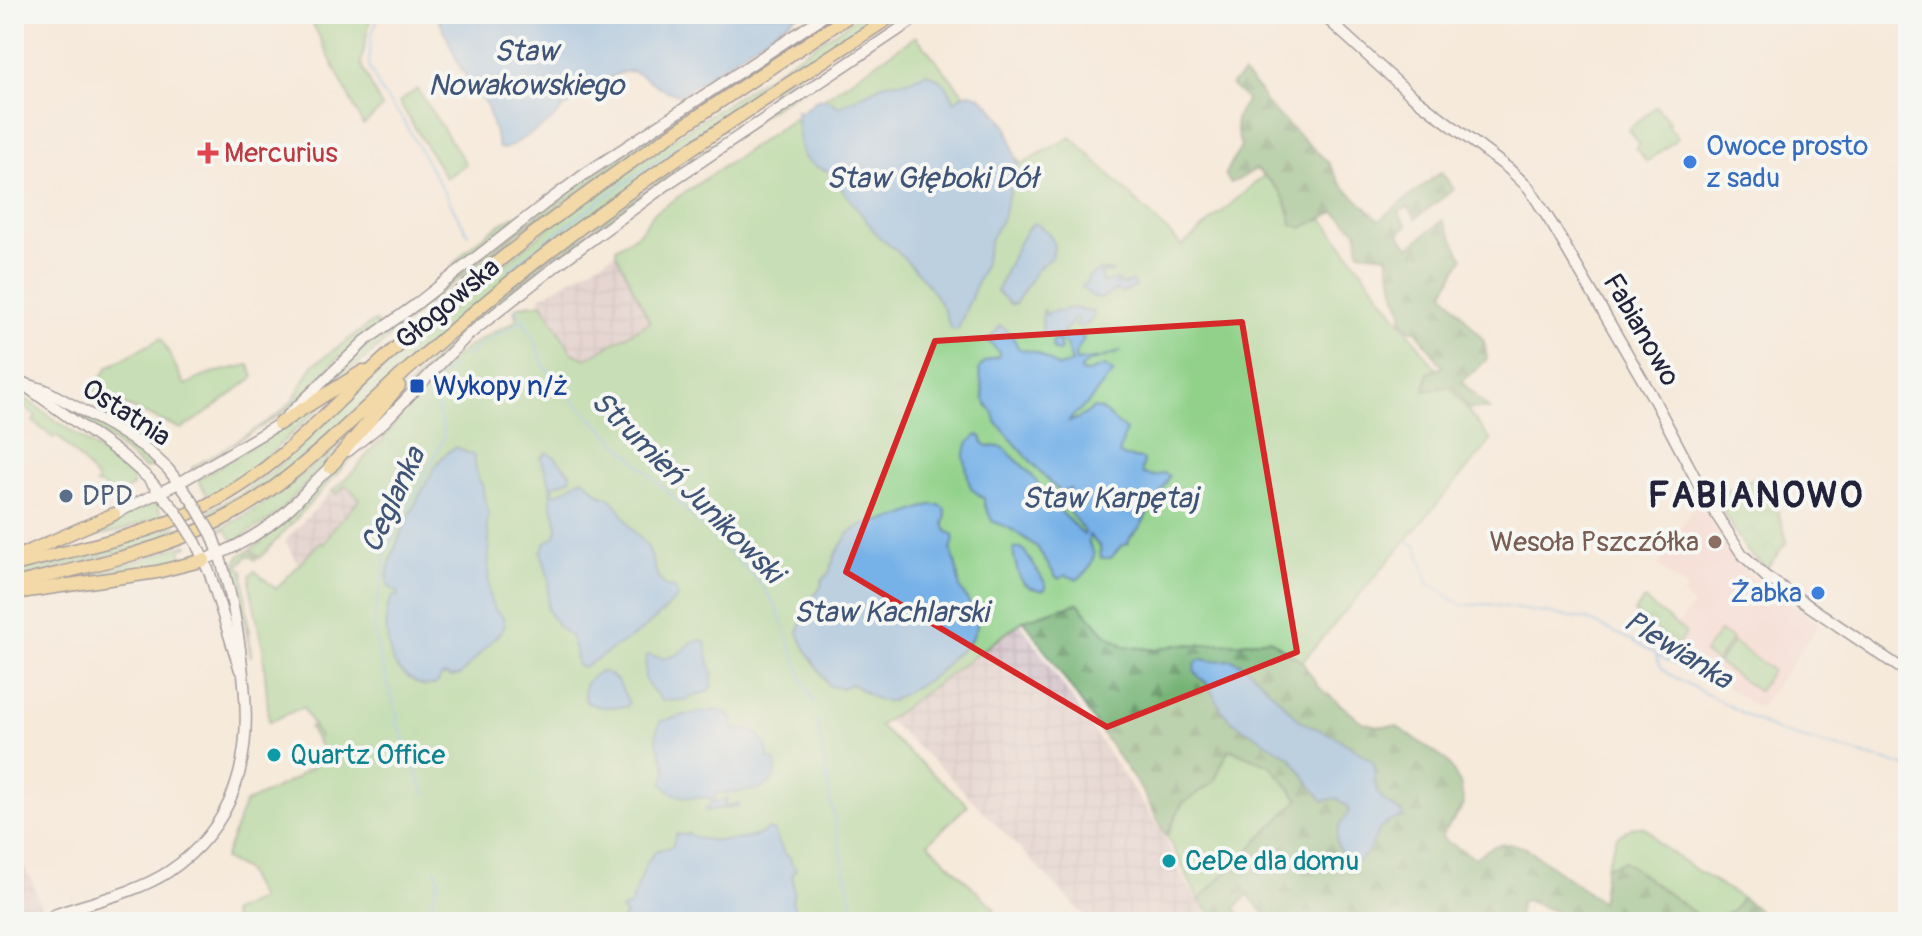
<svg xmlns="http://www.w3.org/2000/svg" width="1922" height="936" viewBox="0 0 1922 936" font-family="Pangolin,sans-serif">
  <defs>
    <pattern id="industrial-grid" width="8" height="8" patternUnits="userSpaceOnUse" patternTransform="scale(2)"><rect width="8" height="8" fill="#d2bdc5"/><path d="M0 4h8M4 0v8" fill="none" stroke="#b4a2aa"/></pattern>
    <pattern id="forest-firs" width="22" height="20" patternUnits="userSpaceOnUse" patternTransform="scale(2)"><rect width="22" height="20" fill="#74b375"/><path d="M5 1l3.5 6h-7zM16 11l3.5 6h-7z" fill="#5f9161"/></pattern>
    <pattern id="park-crowns" width="20" height="18" patternUnits="userSpaceOnUse" patternTransform="scale(2)"><rect width="20" height="18" fill="#91d189"/><path d="M2 6a3 3 0 1 1 6 0M12 15a3 3 0 1 1 6 0" fill="none" stroke="#7db377"/></pattern>
  </defs>
  <rect width="100%" height="100%" fill="#f6f6f2"/>
  <filter id="ink" filterUnits="userSpaceOnUse"><feTurbulence type="fractalNoise" baseFrequency=".0125" numOctaves="2"/><feDisplacementMap in="SourceGraphic" scale="16" xChannelSelector="R" yChannelSelector="G"/><feConvolveMatrix kernelMatrix="1 2 1 2 8 2 1 2 1" color-interpolation-filters="sRGB"/></filter>
  <filter id="wash" filterUnits="userSpaceOnUse"><feTurbulence type="fractalNoise" baseFrequency=".006" numOctaves="4" result="noise"/><feDisplacementMap in="SourceGraphic" scale="32" xChannelSelector="R" yChannelSelector="G"/><feGaussianBlur stdDeviation="1.8" result="paint"/><feColorMatrix in="noise" values="0 0 0 0 0 0 0 0 0 0 0 0 0 0 0 0 0 1.4 0 .05"/><feComposite in="paint" operator="in"/></filter>
  <g filter="url(#wash)">
    <rect width="100%" height="100%" fill="#f5eadb"/>
    <path fill="#f7cfd0" d="M 1698,499 L 1737,563 L 1749,575 L 1820,623 L 1760,708 L 1754,706 L 1663,643 L 1693,605 L 1682,595 L 1687,590 L 1658,565 Z"/>
    <g fill="url(#industrial-grid)">
      <path d="M 616,253 L 651,322 L 586,359 L 572,353 L 539,298 Z"/>
      <path d="M 346,485 L 361,499 L 330,533 L 331,535 L 322,544 L 320,543 L 299,565 L 285,541 L 332,491 L 337,494 Z"/>
      <path d="M 1017,618 L 1162,832 L 1181,875 L 1212,922 L 1091,922 L 944,771 L 884,717 Z"/>
      <path d="M 14,834 L 27,876 L 30,875 L 46,922 L 14,922 Z"/>
    </g>
    <g fill="#91d189" stroke="#5a7a62" stroke-width="2">
      <path d="M 308,14 L 371,14 L 361,64 L 382,108 L 363,125 Z"/>
      <path d="M 834,14 L 839,14 L 689,113 L 542,217 L 540,216 L 434,298 L 366,358 L 317,394 L 359,351 L 571,189 Z"/>
      <path d="M 862,14 L 886,14 L 692,142 L 288,469 L 250,497 L 214,518 L 210,510 L 240,494 L 274,470 L 408,345 L 552,225 L 685,131 Z"/>
      <path d="M 909,14 L 914,14 L 665,180 L 566,253 L 455,342 L 385,415 L 371,427 C 398,397 425,366 455,339 C 595,216 754,117 909,14 Z"/>
      <path d="M 916,36 L 1021,164 L 1071,137 L 1182,246 L 1280,162 L 1491,441 L 1302,662 L 1269,639 L 1241,643 L 1176,645 L 1157,650 L 1124,646 L 1103,632 L 1077,603 L 1024,620 L 879,726 L 968,805 L 928,843 L 995,909 L 982,922 L 234,922 L 231,913 L 260,899 L 245,870 L 224,859 L 245,803 L 297,778 L 299,775 L 325,760 L 322,749 L 309,727 L 312,726 L 320,738 L 303,707 L 269,722 L 263,648 L 250,586 L 250,575 L 255,571 L 276,589 L 320,542 L 323,544 L 331,535 L 329,533 L 360,499 L 346,485 L 337,494 L 332,491 L 354,471 L 377,443 L 382,441 C 408,403 437,365 478,341 C 490,333 504,328 517,320 L 514,310 L 519,306 L 542,303 L 572,353 L 586,359 L 650,322 L 616,253 L 616,248 L 639,233 L 653,214 Z"/>
      <path d="M 417,89 L 466,164 L 446,178 L 399,102 Z"/>
      <path d="M 1656,106 L 1669,122 L 1667,124 L 1678,138 L 1647,162 L 1636,148 L 1640,144 L 1628,130 Z"/>
      <path d="M 525,212 L 525,213 L 448,273 C 460,252 501,220 525,212 Z"/>
      <path d="M 373,322 L 377,323 L 376,327 L 342,358 L 339,356 L 307,392 L 283,413 L 195,467 L 193,470 L 192,468 L 228,447 L 280,413 L 293,400 L 313,365 Z"/>
      <path d="M 161,338 L 185,385 L 212,373 L 249,365 L 254,377 L 204,415 L 181,429 L 92,391 L 108,367 Z"/>
      <path d="M 341,388 L 260,463 L 234,482 L 203,499 L 207,495 L 198,479 L 279,430 Z"/>
      <path d="M 14,390 C 53,420 96,445 133,478 L 133,486 L 111,499 L 104,486 L 96,484 L 98,481 L 82,461 L 57,435 L 53,438 L 33,421 L 36,416 L 14,399 Z"/>
      <path d="M 50,397 C 86,418 127,436 157,465 L 145,469 L 113,442 Z"/>
      <path d="M 370,414 L 284,507 L 269,520 L 235,541 L 232,540 L 226,529 L 221,531 L 220,529 C 277,501 325,458 370,414 Z"/>
      <path d="M 364,442 L 356,453 L 260,558 L 250,549 L 261,543 L 260,542 C 296,510 328,473 364,442 Z"/>
      <path d="M 155,502 L 162,516 L 168,514 L 119,531 L 55,546 L 141,506 L 143,508 Z"/>
      <path d="M 176,526 L 180,532 L 125,551 L 14,579 L 14,570 Z"/>
      <path d="M 187,544 L 188,546 L 180,549 L 183,560 L 163,566 L 69,579 L 128,564 Z"/>
      <path d="M 248,551 L 257,558 L 255,560 L 248,555 L 238,566 L 243,570 L 251,657 L 243,609 L 233,571 L 239,556 Z"/>
      <path d="M 1720,631 L 1732,639 L 1716,662 L 1704,653 Z"/>
      <path d="M 1733,642 L 1772,670 L 1758,691 L 1718,663 Z"/>
      <path d="M 1228,749 L 1270,765 L 1299,799 L 1199,900 L 1167,836 L 1182,804 L 1214,782 Z"/>
      <path d="M 1633,827 L 1643,827 L 1651,832 L 1659,844 L 1693,868 L 1742,898 L 1732,911 L 1705,921 L 1624,861 L 1606,867 L 1617,837 Z"/>
    </g>
    <g fill="url(#forest-firs)" stroke="#4b6a58" stroke-width="2" fill-rule="evenodd">
      <path d="M 1243,74 L 1260,91 L 1265,103 L 1329,163 L 1340,183 L 1379,220 L 1441,172 L 1454,189 L 1416,218 L 1408,207 L 1398,213 L 1407,225 L 1399,234 L 1409,247 L 1443,220 L 1463,258 L 1444,292 L 1484,341 L 1487,359 L 1462,382 L 1489,409 L 1469,409 L 1453,386 L 1425,391 L 1428,373 L 1443,367 L 1416,330 L 1411,330 L 1402,320 L 1402,311 L 1396,296 L 1387,255 L 1359,252 L 1357,231 L 1335,212 L 1302,228 L 1292,224 C 1285,193 1280,189 1256,169 L 1238,180 L 1230,183 L 1225,174 L 1241,147 C 1235,124 1231,120 1247,100 L 1231,85 Z"/>
      <path d="M 1078,603 L 1103,632 L 1124,646 L 1157,650 L 1176,645 L 1241,643 L 1269,639 L 1302,662 L 1319,687 L 1362,722 L 1378,726 L 1396,726 L 1447,761 L 1460,783 L 1464,805 L 1442,835 L 1443,839 L 1475,858 C 1493,844 1503,840 1526,848 L 1601,902 L 1606,867 L 1624,861 L 1705,921 L 1732,911 L 1742,898 L 1774,922 L 1566,922 L 1554,911 L 1526,900 L 1521,902 L 1517,922 L 1452,922 L 1445,919 L 1443,922 L 1271,922 L 1248,895 L 1235,908 L 1245,921 L 1216,922 L 1199,900 L 1299,799 L 1270,765 L 1229,749 L 1214,782 L 1182,804 L 1166,836 L 1144,794 L 1024,620 ZM 1202,659 L 1210,661 L 1232,660 L 1254,674 L 1301,722 L 1313,728 L 1373,775 L 1378,794 L 1385,802 L 1402,812 L 1378,830 L 1372,844 L 1338,830 L 1349,812 L 1347,806 L 1337,798 L 1323,801 L 1290,757 L 1224,712 L 1206,682 Z"/>
    </g>
    <g fill="url(#park-crowns)" stroke="#5a7a62" stroke-width="2">
      <path d="M 1760,475 L 1778,511 L 1787,541 L 1767,568 L 1747,551 L 1714,497 Z"/>
      <path d="M 1644,600 L 1686,633 L 1677,646 L 1634,612 Z"/>
    </g>
    <g fill="#76b1e7" stroke="#4c6a91" stroke-width="2">
      <path d="M 437,14 L 799,14 L 680,95 L 666,91 L 639,74 L 632,71 L 623,72 L 596,83 L 581,98 L 564,107 L 549,123 L 505,149 L 499,148 L 487,106 L 475,91 L 459,65 Z"/>
      <path d="M 926,73 C 940,77 951,88 954,102 L 962,95 L 970,93 L 979,96 L 991,106 L 1007,127 L 1019,169 L 1007,199 L 1003,217 L 990,240 L 984,266 L 958,329 L 954,330 L 951,329 C 947,321 946,312 941,305 C 930,283 900,252 879,237 L 828,171 L 815,166 L 804,158 L 800,145 L 796,111 L 797,110 L 800,113 L 818,99 L 832,101 L 835,105 L 839,107 L 886,83 L 908,81 Z"/>
      <path d="M 1034,223 C 1047,228 1061,244 1050,258 C 1045,263 1040,266 1036,271 C 1029,282 1022,293 1015,304 L 1010,304 L 997,291 C 1004,276 1021,231 1034,223 Z"/>
      <path d="M 1098,271 L 1114,271 L 1101,274 L 1102,282 L 1117,280 L 1119,280 L 1116,284 L 1125,284 L 1131,281 L 1136,287 L 1121,293 L 1116,290 C 1100,302 1095,301 1082,287 L 1083,284 L 1087,284 L 1088,277 Z"/>
      <path d="M 1073,308 L 1091,311 L 1094,314 C 1092,323 1084,328 1075,326 L 1077,319 L 1073,318 L 1071,325 L 1063,331 L 1064,336 L 1070,334 L 1083,337 L 1084,339 L 1075,354 L 1076,361 L 1101,358 L 1122,351 L 1086,363 L 1081,369 L 1081,372 L 1085,373 L 1105,366 L 1114,373 C 1104,381 1097,393 1088,403 C 1081,410 1073,413 1069,422 L 1083,416 L 1093,408 L 1100,409 L 1126,430 L 1119,454 L 1126,457 L 1143,459 L 1144,461 L 1142,470 L 1143,474 L 1154,476 L 1164,473 L 1169,476 C 1165,488 1156,500 1149,511 C 1145,516 1144,523 1139,528 C 1133,535 1130,535 1128,544 L 1121,546 L 1111,558 L 1101,558 L 1100,547 L 1089,535 L 1089,543 L 1094,554 C 1092,564 1087,575 1077,579 L 1065,575 L 1060,579 L 1056,577 L 1037,547 L 1011,529 L 992,521 L 984,504 L 984,499 L 972,489 L 969,483 L 964,456 L 969,442 L 977,435 L 981,436 C 983,451 995,444 1004,448 L 1030,473 L 1054,505 L 1084,535 L 1085,532 L 1064,505 L 1070,489 L 1061,492 L 1051,484 L 996,422 L 994,414 L 984,400 L 979,369 L 984,362 L 999,356 L 999,352 L 988,341 L 1000,326 C 1009,329 1015,340 1018,348 C 1025,352 1029,349 1037,353 C 1045,357 1051,363 1059,367 L 1072,363 L 1066,344 L 1058,341 L 1061,349 L 1059,351 L 1054,350 L 1052,347 L 1053,341 L 1059,338 L 1058,333 L 1056,332 L 1049,337 L 1042,332 C 1044,325 1040,318 1044,310 L 1046,315 L 1050,312 Z"/>
      <path d="M 456,447 L 473,455 C 479,469 472,472 483,486 C 482,496 486,501 488,511 C 489,516 487,518 487,524 C 487,535 488,525 489,536 C 490,555 485,590 493,607 C 499,618 506,611 504,628 L 460,675 L 451,677 L 446,675 L 442,676 L 436,684 L 425,686 C 415,683 400,673 394,663 C 387,649 381,607 394,596 L 398,596 L 399,593 L 389,587 C 379,564 423,491 435,467 C 441,458 446,452 456,447 Z"/>
      <path d="M 546,452 L 555,457 L 571,474 L 570,479 L 553,486 L 554,494 C 563,494 573,482 584,479 L 601,495 L 609,497 L 618,506 L 631,528 L 648,547 L 658,578 L 666,587 L 675,588 L 677,597 L 663,612 L 640,632 L 584,667 L 579,667 L 576,663 L 575,650 L 571,637 L 558,626 L 547,610 L 549,579 L 541,552 L 546,542 L 554,537 L 557,531 L 556,516 L 551,505 L 550,484 L 541,458 Z"/>
      <path d="M 930,505 L 940,505 L 945,509 L 946,516 L 944,524 L 947,531 L 952,534 L 954,539 L 951,550 L 956,566 L 960,588 L 978,618 C 978,634 965,650 951,657 L 947,664 L 934,676 L 891,701 C 874,703 865,690 851,684 L 841,688 L 829,686 L 803,645 L 798,632 L 814,595 L 821,587 L 822,580 L 829,573 L 835,555 L 849,533 L 863,525 L 899,517 Z"/>
      <path d="M 1015,548 L 1022,548 L 1025,552 L 1046,584 L 1046,588 L 1043,590 C 1017,589 1017,570 1013,550 Z"/>
      <path d="M 703,640 L 706,642 L 708,660 L 713,673 L 711,688 L 707,692 L 696,695 L 685,700 L 662,701 C 658,694 647,687 645,679 C 644,673 646,664 646,658 L 648,655 C 653,655 657,658 662,658 C 672,660 686,649 691,642 Z"/>
      <path d="M 1202,659 L 1210,661 L 1232,660 L 1240,663 L 1254,674 L 1301,722 L 1334,736 L 1372,761 L 1375,767 C 1372,781 1376,795 1388,804 C 1395,809 1400,810 1404,817 C 1396,819 1387,821 1381,827 C 1373,836 1366,870 1347,859 C 1342,856 1337,847 1337,842 C 1335,831 1343,820 1349,812 L 1347,806 L 1337,798 L 1323,801 L 1290,757 L 1235,723 L 1223,712 L 1206,682 L 1200,678 L 1194,670 L 1197,661 Z"/>
      <path d="M 599,672 C 617,672 622,689 629,703 L 627,707 C 611,706 601,710 586,702 C 582,686 585,680 599,672 Z"/>
      <path d="M 716,710 L 728,712 L 729,717 L 733,719 L 734,729 C 739,730 744,729 748,730 C 762,733 767,747 769,759 L 775,760 C 783,798 737,789 716,794 L 714,798 L 715,802 L 727,798 L 725,806 L 739,803 L 738,806 L 706,811 L 705,809 L 712,803 L 710,797 C 692,798 675,800 662,783 C 664,779 666,773 666,769 C 664,753 649,740 661,721 L 685,715 Z"/>
      <path d="M 769,829 L 774,831 C 777,839 780,846 785,855 L 790,857 L 791,864 L 794,866 L 796,870 L 792,873 L 794,892 L 792,901 L 794,905 L 795,922 L 620,922 L 626,916 L 621,910 L 623,908 L 630,906 L 647,862 L 657,850 L 672,847 L 676,834 L 685,835 L 688,833 C 701,844 742,841 758,835 C 762,834 765,831 769,829 Z"/>
    </g>
    <g fill="none" stroke-linecap="round" stroke-linejoin="round">
      <g stroke="#76b1e7" stroke-width="2">
        <path d="M 378,14 L 378,17 L 371,37 L 369,67 L 382,93 L 402,118 L 468,234"/>
        <path d="M 509,269 C 627,177 752,96 876,14"/>
        <path d="M 515,308 L 535,340 L 543,364 L 570,397 L 759,581 L 776,607 L 806,688 L 814,703"/>
        <path d="M 464,357 L 485,342 L 524,320"/>
        <path d="M 1406,541 L 1417,546 L 1428,583 L 1463,606 L 1486,604 L 1586,619 L 1631,640 L 1655,653 L 1661,667 L 1669,674 L 1776,731 L 1908,767"/>
        <path d="M 1657,655 L 1713,684"/>
        <path d="M 817,720 L 831,803 L 856,922"/>
        <path d="M 425,794 L 402,733 L 396,722 L 398,716 L 381,663 L 374,630 L 374,617 L 384,571 L 384,556 L 443,439 L 444,434 L 432,382 L 451,367"/>
        <path d="M 435,869 L 439,880 L 428,914 L 437,922"/>
      </g>
    </g>
  </g>
  <g filter="url(#ink)">
    <g fill="none" stroke-linecap="round" stroke-linejoin="round">
      <g stroke="#424053" stroke-width="13">
        <g id="minor">
          <path d="M 1322,14 L 1411,95 L 1509,169 L 1529,188 L 1555,229 L 1652,396 L 1708,502 L 1742,554 L 1765,576 L 1908,673"/>
          <path d="M 14,378 L 122,455 L 148,478 L 175,510"/>
          <path d="M 20,382 L 45,390 L 111,426 L 144,447 L 168,469 L 193,502"/>
          <path d="M 348,451 L 383,423 L 467,336 L 557,265 L 673,180 L 922,14"/>
          <path d="M 114,514 L 179,483 L 279,424 L 365,341 L 415,305 L 543,205 L 585,174 L 827,14"/>
          <path d="M 196,543 L 210,574 L 240,670"/>
          <path d="M 204,560 C 236,548 266,531 291,507 C 306,492 320,475 336,462"/>
          <path d="M 57,922 L 54,915 C 92,901 134,894 168,872 C 235,827 252,760 244,684 C 239,633 231,583 212,535"/>
        </g>
      </g>
      <g stroke="#424053" stroke-width="15">
        <g id="major">
          <path d="M 279,424 L 363,371"/>
          <path d="M 330,467 L 399,386"/>
          <path d="M 14,558 L 114,514"/>
          <path d="M 14,565 C 84,547 157,534 220,498 C 275,468 318,421 363,378 C 410,334 459,292 510,252 C 619,166 736,91 852,14"/>
          <path d="M 14,584 C 84,567 156,553 221,520 C 284,488 334,437 386,389 C 438,342 491,296 547,253 C 658,167 778,91 895,14"/>
          <path d="M 14,593 L 157,572 L 204,560"/>
        </g>
      </g>
      <use href="#minor" stroke="#fff" stroke-width="10"/>
      <use href="#major" stroke="#edc569" stroke-width="12"/>
      <g stroke="#424053" stroke-width="13" stroke-linecap="butt">
        <g id="minor-bridge">
          <path d="M 193,502 L 212,535"/>
          <path d="M 175,510 L 196,543"/>
        </g>
      </g>
      <use href="#minor-bridge" stroke="#fff" stroke-width="10"/>
    </g>
  </g>
  <path d="M0 0H1922V936H0ZM 1242,322 L 1297,652 L 1107,727 L 846,572 L 935,341 Z" fill="#f5eadb" fill-opacity=".55" fill-rule="evenodd"/>
  <path fill="none" stroke="#d62828" stroke-width="6" stroke-linejoin="round" d="M 1242,322 L 1297,652 L 1107,727 L 846,572 L 935,341 Z"/>
  <path fill="#e0444e" stroke="#f6f6f2" stroke-width="3" d="M204 141h8v8h8v8h-8v8h-8v-8h-8v-8h8z"/>
  <g fill="#3f7fe0" stroke="#f6f6f2" stroke-width="3">
    <circle cx="1690" cy="162" r="8"/>
    <circle cx="1818" cy="593" r="8"/>
  </g>
  <rect fill="#1a4fb4" stroke="#f6f6f2" stroke-width="3" x="409" y="378" width="16" height="16" rx="4"/>
  <circle fill="#5c6f8a" stroke="#f6f6f2" stroke-width="3" cx="66" cy="496" r="8"/>
  <circle fill="#8d6e63" stroke="#f6f6f2" stroke-width="3" cx="1715" cy="542" r="8"/>
  <g fill="#0f9aa8" stroke="#f6f6f2" stroke-width="3">
    <circle cx="274" cy="755" r="8"/>
    <circle cx="1169" cy="861" r="8"/>
  </g>
  <g text-anchor="middle" dominant-baseline="central" stroke-width="8" stroke-linejoin="round" paint-order="stroke">
    <g font-size="28" fill="#366cbe" stroke="#f6f6f2" text-anchor="start">
      <text x="1706" y="146">Owoce prosto<tspan x="1706" dy="32">z sadu</tspan></text>
      <text x="1802" y="593" text-anchor="end">Żabka</text>
    </g>
    <g font-size="28" fill="#be3a42" stroke="#f6f6f2" text-anchor="start">
      <text x="224" y="153">Mercurius</text>
    </g>
    <g font-size="28" fill="#22223b" stroke="#f6f6f2">
      <text transform="translate(448 304) rotate(-40)">Głogowska</text>
      <text transform="translate(1641 330) rotate(60)">Fabianowo</text>
      <text transform="translate(126 413) rotate(33)">Ostatnia</text>
    </g>
    <g font-size="28" fill="#164399" stroke="#f6f6f2" text-anchor="start">
      <text x="433" y="386">Wykopy n/ż</text>
    </g>
    <g font-size="28" fill="#4e5e75" stroke="#f6f6f2" text-anchor="start">
      <text x="82" y="496">DPD</text>
    </g>
    <g font-size="28" fill="#785e54" stroke="#f6f6f2" text-anchor="end">
      <text x="1699" y="542">Wesoła Pszczółka</text>
    </g>
    <g font-size="28" fill="#0d838f" stroke="#f6f6f2" text-anchor="start">
      <text x="290" y="755">Quartz Office</text>
      <text x="1185" y="861">CeDe dla domu</text>
    </g>
    <g font-size="30" font-style="italic" fill="#3f5477" stroke="#f6f6f2">
      <text x="526" y="51">Staw<tspan x="526" dy="34">Nowakowskiego</tspan></text>
      <text x="932" y="178">Staw Głęboki Dół</text>
      <text transform="translate(687 487) rotate(45)">Strumień Junikowski</text>
      <text x="1110" y="498">Staw Karpętaj</text>
      <text transform="translate(393 500) rotate(-65)">Ceglanka</text>
      <text x="891" y="612">Staw Kachlarski</text>
      <text transform="translate(1678 650) rotate(32)">Plewianka</text>
    </g>
    <g font-size="36" font-weight="bold" letter-spacing="2" fill="#22223b" stroke="#f6f6f2">
      <text x="1756" y="495">FABIANOWO</text>
    </g>
  </g>
  <rect width="1922" height="936" fill="none" stroke="#f6f6f2" stroke-width="48"/>
</svg>
